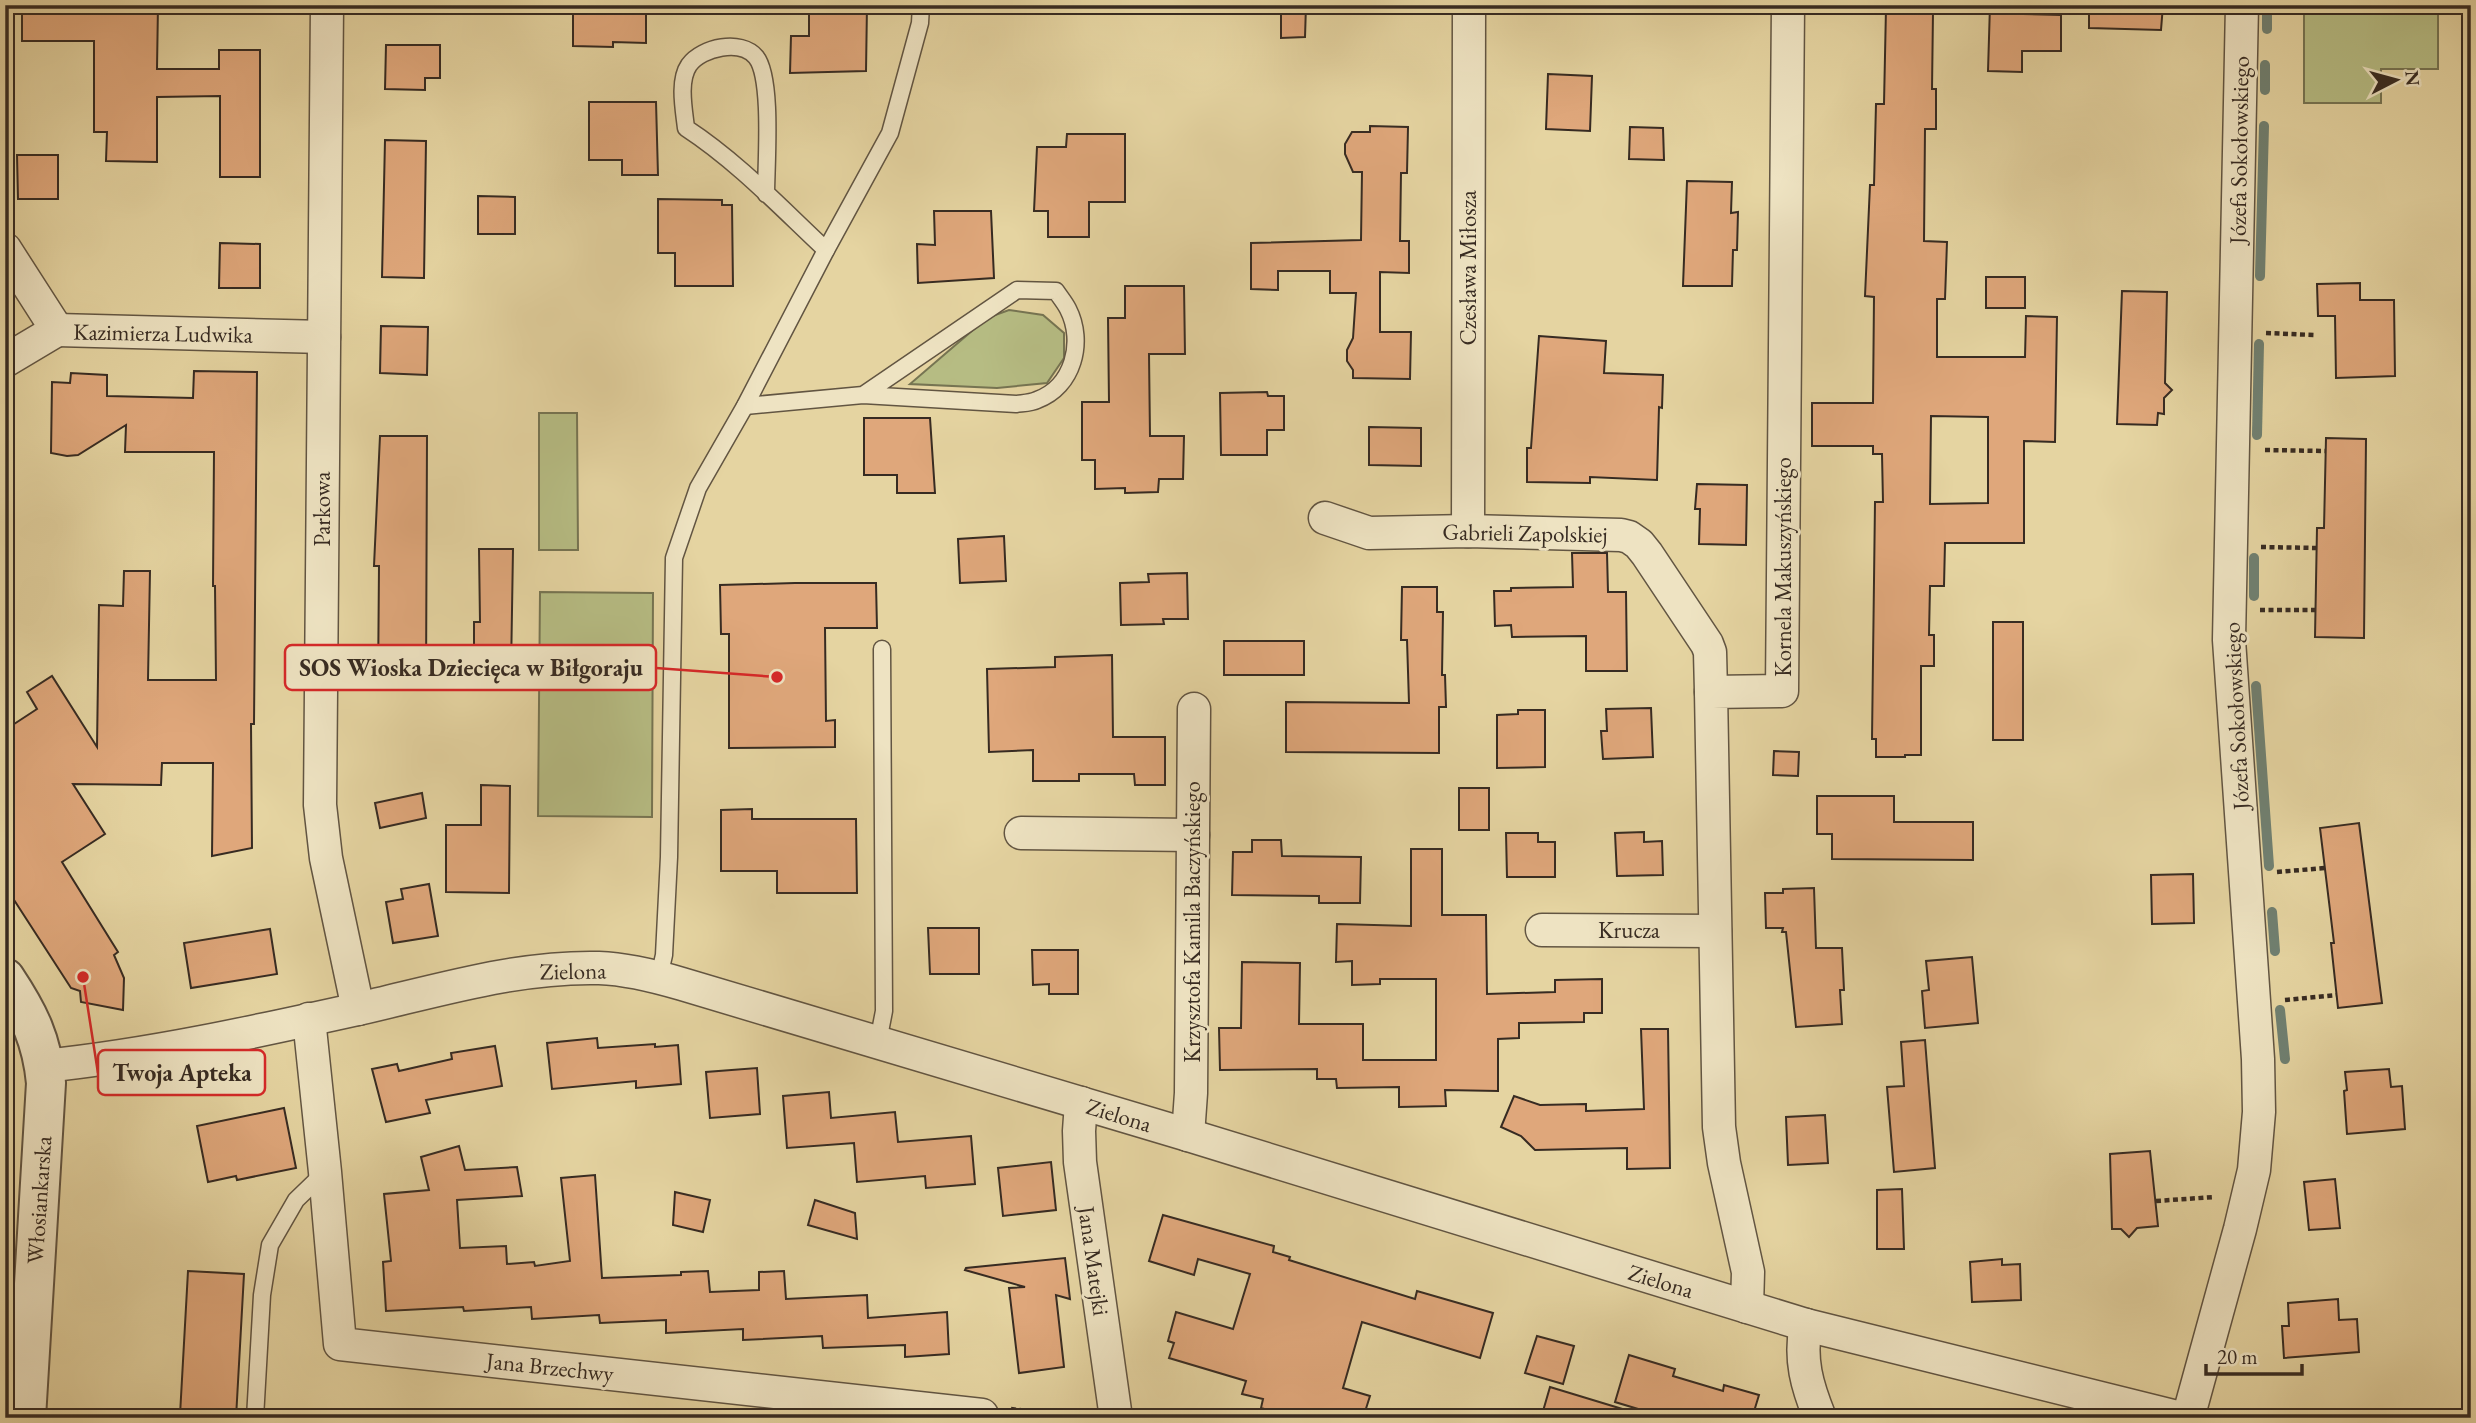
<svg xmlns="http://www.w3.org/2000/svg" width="2476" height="1423" viewBox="0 0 2476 1423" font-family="'EB Garamond',serif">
  <rect width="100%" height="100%" fill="#e5d4a1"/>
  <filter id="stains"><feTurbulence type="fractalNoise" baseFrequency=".00286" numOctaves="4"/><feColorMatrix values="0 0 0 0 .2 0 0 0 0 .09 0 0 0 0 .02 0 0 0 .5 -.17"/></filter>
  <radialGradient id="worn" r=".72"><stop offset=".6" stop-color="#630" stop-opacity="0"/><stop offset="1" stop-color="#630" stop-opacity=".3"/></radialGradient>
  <g fill="#b6bc83" stroke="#767452" stroke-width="2">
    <path d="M 2304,5 L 2438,5 L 2438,69 L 2381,69 L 2381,103 L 2304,103 Z"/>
    <path d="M 1009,310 L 1043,315 L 1064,333 L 1064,358 L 1047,383 L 997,388 L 910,384 L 987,318 Z"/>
    <path d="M 539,413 L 577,413 L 578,550 L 539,550 Z"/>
    <path d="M 540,592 L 653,593 L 652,817 L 538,816 Z"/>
  </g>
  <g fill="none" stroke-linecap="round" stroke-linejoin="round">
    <g stroke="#708071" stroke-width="10">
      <path d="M 2267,29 L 2267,5"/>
      <path d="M 2265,90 L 2265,65"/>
      <path d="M 2260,276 L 2264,126"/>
      <path d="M 2257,435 L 2259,344"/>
      <path d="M 2254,558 L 2254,596"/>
      <path d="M 2256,686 L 2269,866"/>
      <path d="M 2272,912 L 2275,951"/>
      <path d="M 2280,1010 L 2285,1059"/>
    </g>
  </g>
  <g fill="#dfa77b" stroke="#372b22" stroke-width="2" fill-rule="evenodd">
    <path d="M 22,5 L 158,5 L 157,69 L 219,69 L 219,50 L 260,50 L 260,177 L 220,177 L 220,96 L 157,97 L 157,162 L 106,161 L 107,132 L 94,132 L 94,41 L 22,41 Z"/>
    <path d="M 589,5 L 646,5 L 646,43 L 613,42 L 613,47 L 573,46 L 573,8 L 589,9 Z"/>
    <path d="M 809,5 L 867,5 L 866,71 L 790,73 L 791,36 L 809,36 Z"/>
    <path d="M 1281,5 L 1306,5 L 1305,37 L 1281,38 Z"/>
    <path d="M 1990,5 L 2024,5 L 2024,14 L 2061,15 L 2061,51 L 2022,51 L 2022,72 L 1988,71 Z"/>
    <path d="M 2089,5 L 2163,5 L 2161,30 L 2089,28 Z"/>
    <path d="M 1886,8 L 1915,9 L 1915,12 L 1933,12 L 1932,89 L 1936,89 L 1936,129 L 1925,129 L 1924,241 L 1947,242 L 1945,299 L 1937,299 L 1937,357 L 2025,357 L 2026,316 L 2057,317 L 2055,442 L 2024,441 L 2024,543 L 1945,543 L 1944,586 L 1930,586 L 1929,635 L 1934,635 L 1934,666 L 1921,666 L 1921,755 L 1905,755 L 1905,757 L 1876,757 L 1876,739 L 1872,739 L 1875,502 L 1883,502 L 1882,454 L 1873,454 L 1873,446 L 1812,446 L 1812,403 L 1873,403 L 1874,297 L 1865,296 L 1870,185 L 1874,185 L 1876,104 L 1884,104 ZM 1931,416 L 1988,417 L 1988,503 L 1930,504 Z"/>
    <path d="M 386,45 L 440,45 L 440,78 L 425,78 L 425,90 L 385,89 Z"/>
    <path d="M 1548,74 L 1592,76 L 1590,131 L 1546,129 Z"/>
    <path d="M 589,102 L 656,102 L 658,175 L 622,175 L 622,160 L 589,160 Z"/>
    <path d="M 1370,126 L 1408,127 L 1407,173 L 1401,173 L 1400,241 L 1409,241 L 1409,273 L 1380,272 L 1380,332 L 1411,332 L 1410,379 L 1353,378 L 1353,370 L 1347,361 L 1347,350 L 1353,338 L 1356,293 L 1330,293 L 1330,271 L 1278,271 L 1278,290 L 1251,289 L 1251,243 L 1361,240 L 1362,172 L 1353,172 L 1345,154 L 1345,144 L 1352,132 L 1370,132 Z"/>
    <path d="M 1630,127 L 1663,128 L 1664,160 L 1629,159 Z"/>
    <path d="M 1067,134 L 1125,134 L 1125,202 L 1089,202 L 1089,237 L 1048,237 L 1048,211 L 1034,211 L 1037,147 L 1066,147 Z"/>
    <path d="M 385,140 L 426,141 L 424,278 L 382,277 Z"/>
    <path d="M 17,155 L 58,155 L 58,199 L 18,199 Z"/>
    <path d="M 1687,181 L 1732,182 L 1731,213 L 1738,212 L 1737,250 L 1733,250 L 1732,286 L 1683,286 Z"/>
    <path d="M 478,196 L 515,197 L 515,234 L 478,234 Z"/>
    <path d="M 658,199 L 722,200 L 722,205 L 732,205 L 733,286 L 675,286 L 675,253 L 658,253 Z"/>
    <path d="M 934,211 L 991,211 L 994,278 L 918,283 L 917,244 L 935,245 Z"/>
    <path d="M 220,243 L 260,244 L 260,288 L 219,288 Z"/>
    <rect x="1986" y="277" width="39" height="31"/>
    <path d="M 2360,283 L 2360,300 L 2394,300 L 2395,376 L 2336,378 L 2335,316 L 2318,316 L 2317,284 Z"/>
    <path d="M 1125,286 L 1184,286 L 1185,354 L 1149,354 L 1150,436 L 1184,436 L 1183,479 L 1159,479 L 1158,492 L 1125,493 L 1125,488 L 1095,489 L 1095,460 L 1082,460 L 1082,402 L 1109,402 L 1108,318 L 1125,318 Z"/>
    <path d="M 2122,291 L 2167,292 L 2165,383 L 2172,390 L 2164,398 L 2164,414 L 2158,413 L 2157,425 L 2117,424 Z"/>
    <path d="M 381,326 L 428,327 L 427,375 L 380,373 Z"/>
    <path d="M 1539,336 L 1606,341 L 1604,373 L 1663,375 L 1662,408 L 1659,407 L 1657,480 L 1590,477 L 1590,483 L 1527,482 L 1527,448 L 1531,448 Z"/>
    <path d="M 194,371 L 257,372 L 254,724 L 251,724 L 252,848 L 212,856 L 213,763 L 162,763 L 161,785 L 73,784 L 105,834 L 62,862 L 118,952 L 114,955 L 124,978 L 123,1010 L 81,1002 L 80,991 L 71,988 L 5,886 L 5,730 L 37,709 L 27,692 L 52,676 L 97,747 L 99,605 L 123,606 L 124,571 L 150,571 L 148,680 L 216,680 L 215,586 L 213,586 L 214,452 L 125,452 L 126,425 L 78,455 L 67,456 L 51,453 L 52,382 L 70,383 L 71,373 L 107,375 L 107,396 L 193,398 Z"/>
    <path d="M 1267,392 L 1268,396 L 1284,396 L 1284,430 L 1267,430 L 1267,455 L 1221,455 L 1220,393 Z"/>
    <path d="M 864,418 L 930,418 L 935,493 L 897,493 L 897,475 L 864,475 Z"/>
    <path d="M 1369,427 L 1421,428 L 1421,466 L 1369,465 Z"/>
    <path d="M 380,436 L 427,436 L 426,689 L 378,688 L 379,566 L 374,566 Z"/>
    <path d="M 2326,438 L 2366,439 L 2364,638 L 2315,637 L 2317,528 L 2324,528 Z"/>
    <path d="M 1697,484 L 1747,485 L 1746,545 L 1699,544 L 1700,509 L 1695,509 Z"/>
    <path d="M 1004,536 L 1006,581 L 960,583 L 958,539 Z"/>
    <path d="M 479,549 L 513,549 L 511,672 L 474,671 L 474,622 L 480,622 Z"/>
    <path d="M 1572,553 L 1607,553 L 1608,592 L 1626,592 L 1627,671 L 1586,671 L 1586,636 L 1512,637 L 1511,625 L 1495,626 L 1494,591 L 1511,591 L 1511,588 L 1573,587 Z"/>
    <path d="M 1187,573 L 1188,619 L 1163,619 L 1164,624 L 1121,625 L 1120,583 L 1149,582 L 1148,574 Z"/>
    <path d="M 795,583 L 876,583 L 877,628 L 825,628 L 826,721 L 835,720 L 835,747 L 729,748 L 729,634 L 721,634 L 720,585 Z"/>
    <path d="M 1402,587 L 1437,587 L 1437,612 L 1443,612 L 1442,675 L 1445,675 L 1446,707 L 1439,707 L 1439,753 L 1286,752 L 1286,702 L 1409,703 L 1407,640 L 1401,640 Z"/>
    <rect x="1993" y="622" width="30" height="118"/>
    <rect x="1224" y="641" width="80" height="34"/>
    <path d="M 1112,655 L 1113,737 L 1165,737 L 1165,785 L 1135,785 L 1134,774 L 1079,774 L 1079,781 L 1033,781 L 1033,750 L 989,752 L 987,669 L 1055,667 L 1055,657 Z"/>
    <path d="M 1651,708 L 1653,757 L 1603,759 L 1601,731 L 1607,731 L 1606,709 Z"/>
    <path d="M 1518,710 L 1545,710 L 1545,767 L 1497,768 L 1497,715 L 1518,714 Z"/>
    <path d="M 1774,751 L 1799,752 L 1798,776 L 1773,775 Z"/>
    <path d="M 481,785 L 510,786 L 509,893 L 446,892 L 446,825 L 481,825 Z"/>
    <rect x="1459" y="788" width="30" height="42"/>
    <path d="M 422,793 L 426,818 L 380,828 L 375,803 Z"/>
    <path d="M 1817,796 L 1894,796 L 1894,822 L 1973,822 L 1973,860 L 1832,859 L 1832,834 L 1817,834 Z"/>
    <path d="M 752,809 L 752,819 L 856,819 L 857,893 L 777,893 L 777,871 L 721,871 L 721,810 Z"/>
    <path d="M 2359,823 L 2382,1003 L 2338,1008 L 2331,943 L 2334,943 L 2320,828 Z"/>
    <path d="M 1644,832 L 1644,842 L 1662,841 L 1663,875 L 1617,876 L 1615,833 Z"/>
    <path d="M 1506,833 L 1538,833 L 1538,842 L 1555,842 L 1555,877 L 1507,877 Z"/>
    <path d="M 1252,840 L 1281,840 L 1282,856 L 1361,857 L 1360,903 L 1319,903 L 1319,896 L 1232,895 L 1233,852 L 1252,852 Z"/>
    <path d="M 1411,849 L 1442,849 L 1442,915 L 1486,915 L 1487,994 L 1555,992 L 1555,980 L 1602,979 L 1602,1013 L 1584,1013 L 1584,1022 L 1519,1023 L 1519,1038 L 1498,1039 L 1498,1091 L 1445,1090 L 1446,1106 L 1399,1107 L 1399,1087 L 1337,1088 L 1336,1079 L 1317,1079 L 1317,1069 L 1220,1070 L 1219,1028 L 1241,1028 L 1242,962 L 1300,963 L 1299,1024 L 1363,1024 L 1363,1060 L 1436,1060 L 1436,979 L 1380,979 L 1380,984 L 1352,985 L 1352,961 L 1336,962 L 1337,924 L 1411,926 Z"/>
    <path d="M 2193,874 L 2194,923 L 2152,924 L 2151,875 Z"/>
    <path d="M 429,884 L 438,936 L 393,943 L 386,902 L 403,899 L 401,889 Z"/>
    <path d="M 1814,888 L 1816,948 L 1842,948 L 1844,990 L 1840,990 L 1842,1024 L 1796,1027 L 1786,932 L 1782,932 L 1783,928 L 1766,928 L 1765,893 L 1783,893 L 1783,889 Z"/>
    <path d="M 928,928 L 979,928 L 979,974 L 930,974 Z"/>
    <path d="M 270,929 L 277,974 L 191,988 L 184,943 Z"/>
    <path d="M 1032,950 L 1078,950 L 1078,994 L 1049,994 L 1049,984 L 1033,985 Z"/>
    <path d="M 1972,957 L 1978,1023 L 1925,1028 L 1922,991 L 1929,990 L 1926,961 Z"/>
    <path d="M 1641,1029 L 1668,1029 L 1670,1168 L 1627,1169 L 1627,1148 L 1535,1150 L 1521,1136 L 1501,1127 L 1514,1096 L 1540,1105 L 1586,1104 L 1586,1111 L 1644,1109 Z"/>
    <path d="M 597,1038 L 598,1048 L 655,1044 L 655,1047 L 678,1045 L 681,1084 L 636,1088 L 636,1081 L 552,1089 L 547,1043 Z"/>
    <path d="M 1925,1040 L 1935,1168 L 1894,1172 L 1887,1087 L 1904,1086 L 1901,1042 Z"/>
    <path d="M 495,1046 L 502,1086 L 426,1100 L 430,1113 L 386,1122 L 372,1069 L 397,1064 L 399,1071 L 452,1059 L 451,1053 Z"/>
    <path d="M 757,1068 L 760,1114 L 710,1118 L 706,1072 Z"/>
    <path d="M 2389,1069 L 2391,1087 L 2402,1086 L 2405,1129 L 2347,1134 L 2344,1091 L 2347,1090 L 2345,1072 Z"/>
    <path d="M 829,1092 L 831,1118 L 895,1112 L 898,1142 L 971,1136 L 975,1184 L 926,1188 L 925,1176 L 857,1182 L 854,1143 L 787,1148 L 783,1096 Z"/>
    <path d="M 284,1108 L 296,1168 L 237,1180 L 236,1176 L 208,1182 L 197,1126 Z"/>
    <path d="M 1825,1115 L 1828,1163 L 1788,1165 L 1786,1117 Z"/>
    <path d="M 459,1146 L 465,1170 L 517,1167 L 522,1196 L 457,1200 L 460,1248 L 506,1246 L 507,1264 L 534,1262 L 535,1266 L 570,1261 L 561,1178 L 595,1175 L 602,1278 L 681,1275 L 681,1272 L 708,1271 L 710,1292 L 759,1290 L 759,1272 L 784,1271 L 786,1299 L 867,1295 L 868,1318 L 947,1312 L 949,1354 L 905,1357 L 905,1345 L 823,1348 L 822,1336 L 743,1340 L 743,1329 L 666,1333 L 666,1320 L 600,1323 L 599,1315 L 532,1319 L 531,1307 L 464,1311 L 463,1307 L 386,1311 L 383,1262 L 391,1261 L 384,1194 L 429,1190 L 421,1157 Z"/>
    <path d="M 2150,1151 L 2158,1226 L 2137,1228 L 2129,1237 L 2121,1229 L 2112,1229 L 2110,1154 Z"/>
    <path d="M 1051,1162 L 1056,1210 L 1003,1216 L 998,1168 Z"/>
    <path d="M 2335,1179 L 2340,1228 L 2309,1230 L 2304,1182 Z"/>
    <path d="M 1902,1189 L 1904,1249 L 1877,1249 L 1877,1190 Z"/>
    <path d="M 675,1192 L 710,1200 L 703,1232 L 673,1225 Z"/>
    <path d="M 815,1200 L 855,1213 L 857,1239 L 808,1225 Z"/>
    <path d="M 1163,1215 L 1274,1246 L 1273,1252 L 1290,1257 L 1289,1260 L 1415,1299 L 1417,1291 L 1493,1313 L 1480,1358 L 1362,1322 L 1343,1388 L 1370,1396 L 1363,1418 L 1294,1418 L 1261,1408 L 1263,1399 L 1242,1394 L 1246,1381 L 1169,1358 L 1174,1343 L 1168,1341 L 1176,1312 L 1233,1329 L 1250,1274 L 1198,1259 L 1194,1275 L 1149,1261 Z"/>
    <path d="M 1065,1258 L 1070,1299 L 1056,1295 L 1064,1367 L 1019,1373 L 1009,1288 L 1025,1287 L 965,1270 L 966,1268 Z"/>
    <path d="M 2002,1259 L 2002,1265 L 2020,1264 L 2021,1300 L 1972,1302 L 1970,1262 Z"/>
    <path d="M 188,1271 L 244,1274 L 236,1418 L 180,1415 Z"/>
    <path d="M 2338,1299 L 2339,1320 L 2357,1319 L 2359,1352 L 2284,1358 L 2282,1326 L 2289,1326 L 2288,1303 Z"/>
    <path d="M 1537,1336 L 1574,1346 L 1563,1384 L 1525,1373 Z"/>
    <path d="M 1629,1355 L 1675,1369 L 1673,1376 L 1723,1391 L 1724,1385 L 1759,1395 L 1752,1418 L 1668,1418 L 1615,1402 Z"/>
    <path d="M 1550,1387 L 1629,1411 L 1628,1418 L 1541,1418 Z"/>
  </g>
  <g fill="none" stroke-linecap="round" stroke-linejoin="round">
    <g stroke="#625542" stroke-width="19">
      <g id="service">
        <path d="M 766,194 C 766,165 773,78 756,57 C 741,39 702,47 689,65 C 678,81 684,110 686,128 C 738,162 781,208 826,250"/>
        <path d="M 745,406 L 863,395 L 1016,404 C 1023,403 1031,403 1037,400 C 1073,387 1085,342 1068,309 C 1065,303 1060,297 1056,291 L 1017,290 L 863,395"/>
        <path d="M 659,977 L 664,955 L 669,857 L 674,558 L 698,488 L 745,406 L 826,250 L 890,133 L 920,23 L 921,5"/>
        <path d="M 878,1042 L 884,1011 L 882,649"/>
        <path d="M 5,1297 L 33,1299"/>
        <path d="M 255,1418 L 262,1295 L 270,1245 L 296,1200 L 325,1172"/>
      </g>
    </g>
    <g stroke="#625542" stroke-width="35">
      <g id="minor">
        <path d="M 327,5 L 320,805 L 326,858 L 358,1009"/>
        <path d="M 5,249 L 57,330"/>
        <path d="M 57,330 L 324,337"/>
        <path d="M 5,361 L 57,330"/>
        <path d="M 1325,518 L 1369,533 L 1468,531 L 1621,535 L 1629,537 L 1639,544 L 1647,554 L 1707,644 L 1710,652 L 1711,692"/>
        <path d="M 1468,531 L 1469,5"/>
        <path d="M 1021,833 L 1193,835"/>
        <path d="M 1542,930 L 1715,931"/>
        <path d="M 309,1019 L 325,1172 L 340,1344 L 982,1415"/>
        <path d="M 44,1066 C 150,1055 254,1032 358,1009 C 437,991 517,966 599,968 C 628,969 655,976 682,984 L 1188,1135 L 1806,1325 L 2181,1418"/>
        <path d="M 1081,1103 L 1079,1131 L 1080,1162 L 1116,1418"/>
        <path d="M 1188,1135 L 1191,1093 L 1194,709"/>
        <path d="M 1747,1307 L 1748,1272 L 1724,1163 L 1719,1127 L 1711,692 L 1782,691 L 1788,5"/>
        <path d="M 1806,1325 C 1799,1359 1807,1386 1820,1418"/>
        <path d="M 2188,1418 L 2240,1229 L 2254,1170 L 2259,1112 L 2258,1059 L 2229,640 L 2242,5"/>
      </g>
    </g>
    <g stroke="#625542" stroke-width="42">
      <path id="tertiary" d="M 5,978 C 29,1014 42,1040 46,1083 L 26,1418"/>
    </g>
    <g stroke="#372b22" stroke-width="4.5" stroke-dasharray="5 3.5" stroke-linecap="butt">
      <path d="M 2266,333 L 2314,335"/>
      <path d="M 2265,450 L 2326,451"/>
      <path d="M 2261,547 L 2316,548"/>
      <path d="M 2260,610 L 2315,610"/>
      <path d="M 2277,872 L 2325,868"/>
      <path d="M 2285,1000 L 2337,995"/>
      <path d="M 2156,1201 L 2215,1197"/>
      <path d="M 1011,1409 L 1083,1418"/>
    </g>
    <use href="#service" stroke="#eee3c2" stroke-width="16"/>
    <use href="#minor" stroke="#eee3c2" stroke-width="32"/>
    <use href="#tertiary" stroke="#eee3c2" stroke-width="38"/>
  </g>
  <g text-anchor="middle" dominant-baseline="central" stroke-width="6" stroke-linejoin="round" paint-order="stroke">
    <g font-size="23" fill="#372b22" stroke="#eee3c2">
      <text transform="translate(2239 150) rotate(-89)">Józefa Sokołowskiego</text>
      <text transform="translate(1468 268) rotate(-90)">Czesława Miłosza</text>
      <text transform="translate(163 333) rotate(1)">Kazimierza Ludwika</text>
      <text transform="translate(322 509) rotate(-90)">Parkowa</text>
      <text transform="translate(1525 533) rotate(1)">Gabrieli Zapolskiej</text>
      <text transform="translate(1783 567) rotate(-90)">Kornela Makuszyńskiego</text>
      <text transform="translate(2236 716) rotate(-93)">Józefa Sokołowskiego</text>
      <text transform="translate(1192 922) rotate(-90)">Krzysztofa Kamila Baczyńskiego</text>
      <text x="1629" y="930">Krucza</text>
      <text transform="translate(573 971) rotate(-1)">Zielona</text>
      <text transform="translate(1119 1115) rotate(17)">Zielona</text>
      <text transform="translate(39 1200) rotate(-86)">Włosiankarska</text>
      <text transform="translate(1094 1261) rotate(82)">Jana Matejki</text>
      <text transform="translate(1661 1281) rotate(17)">Zielona</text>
      <text transform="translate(550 1367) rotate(6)">Jana Brzechwy</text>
    </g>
  </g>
  <path fill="none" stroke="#d62828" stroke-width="2.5" d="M777 677L656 668M83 977L98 1073"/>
  <g fill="#d62828" stroke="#eee3c2" stroke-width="2.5">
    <circle cx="777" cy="677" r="7"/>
    <circle cx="83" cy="977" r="7"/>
  </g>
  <g fill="#eee3c2" stroke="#d62828" stroke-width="2.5">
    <rect x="285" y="645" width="371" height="45" rx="7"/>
    <rect x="98" y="1050" width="167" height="45" rx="7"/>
  </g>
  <g font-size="24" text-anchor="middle" font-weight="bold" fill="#372b22">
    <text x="471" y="676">SOS Wioska Dziecięca w Biłgoraju</text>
    <text x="182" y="1081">Twoja Apteka</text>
  </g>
  <rect width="2476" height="1423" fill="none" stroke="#e5d4a1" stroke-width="28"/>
  <rect x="7" y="7" width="2462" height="1409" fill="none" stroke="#372b22" stroke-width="3.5"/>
  <rect x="14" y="14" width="2448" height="1395" fill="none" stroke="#372b22" stroke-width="2"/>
  <g transform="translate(2396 80) rotate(84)" stroke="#eee3c2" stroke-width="5" paint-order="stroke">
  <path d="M0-5L12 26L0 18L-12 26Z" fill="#372b22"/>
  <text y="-10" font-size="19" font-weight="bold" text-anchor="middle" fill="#372b22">N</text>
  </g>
  <path d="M2206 1364v10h96v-10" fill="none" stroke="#372b22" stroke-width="3.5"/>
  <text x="2217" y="1364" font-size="21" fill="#372b22" stroke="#eee3c2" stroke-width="5" paint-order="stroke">20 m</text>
  <rect width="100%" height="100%" filter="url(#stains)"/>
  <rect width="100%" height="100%" fill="url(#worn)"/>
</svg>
